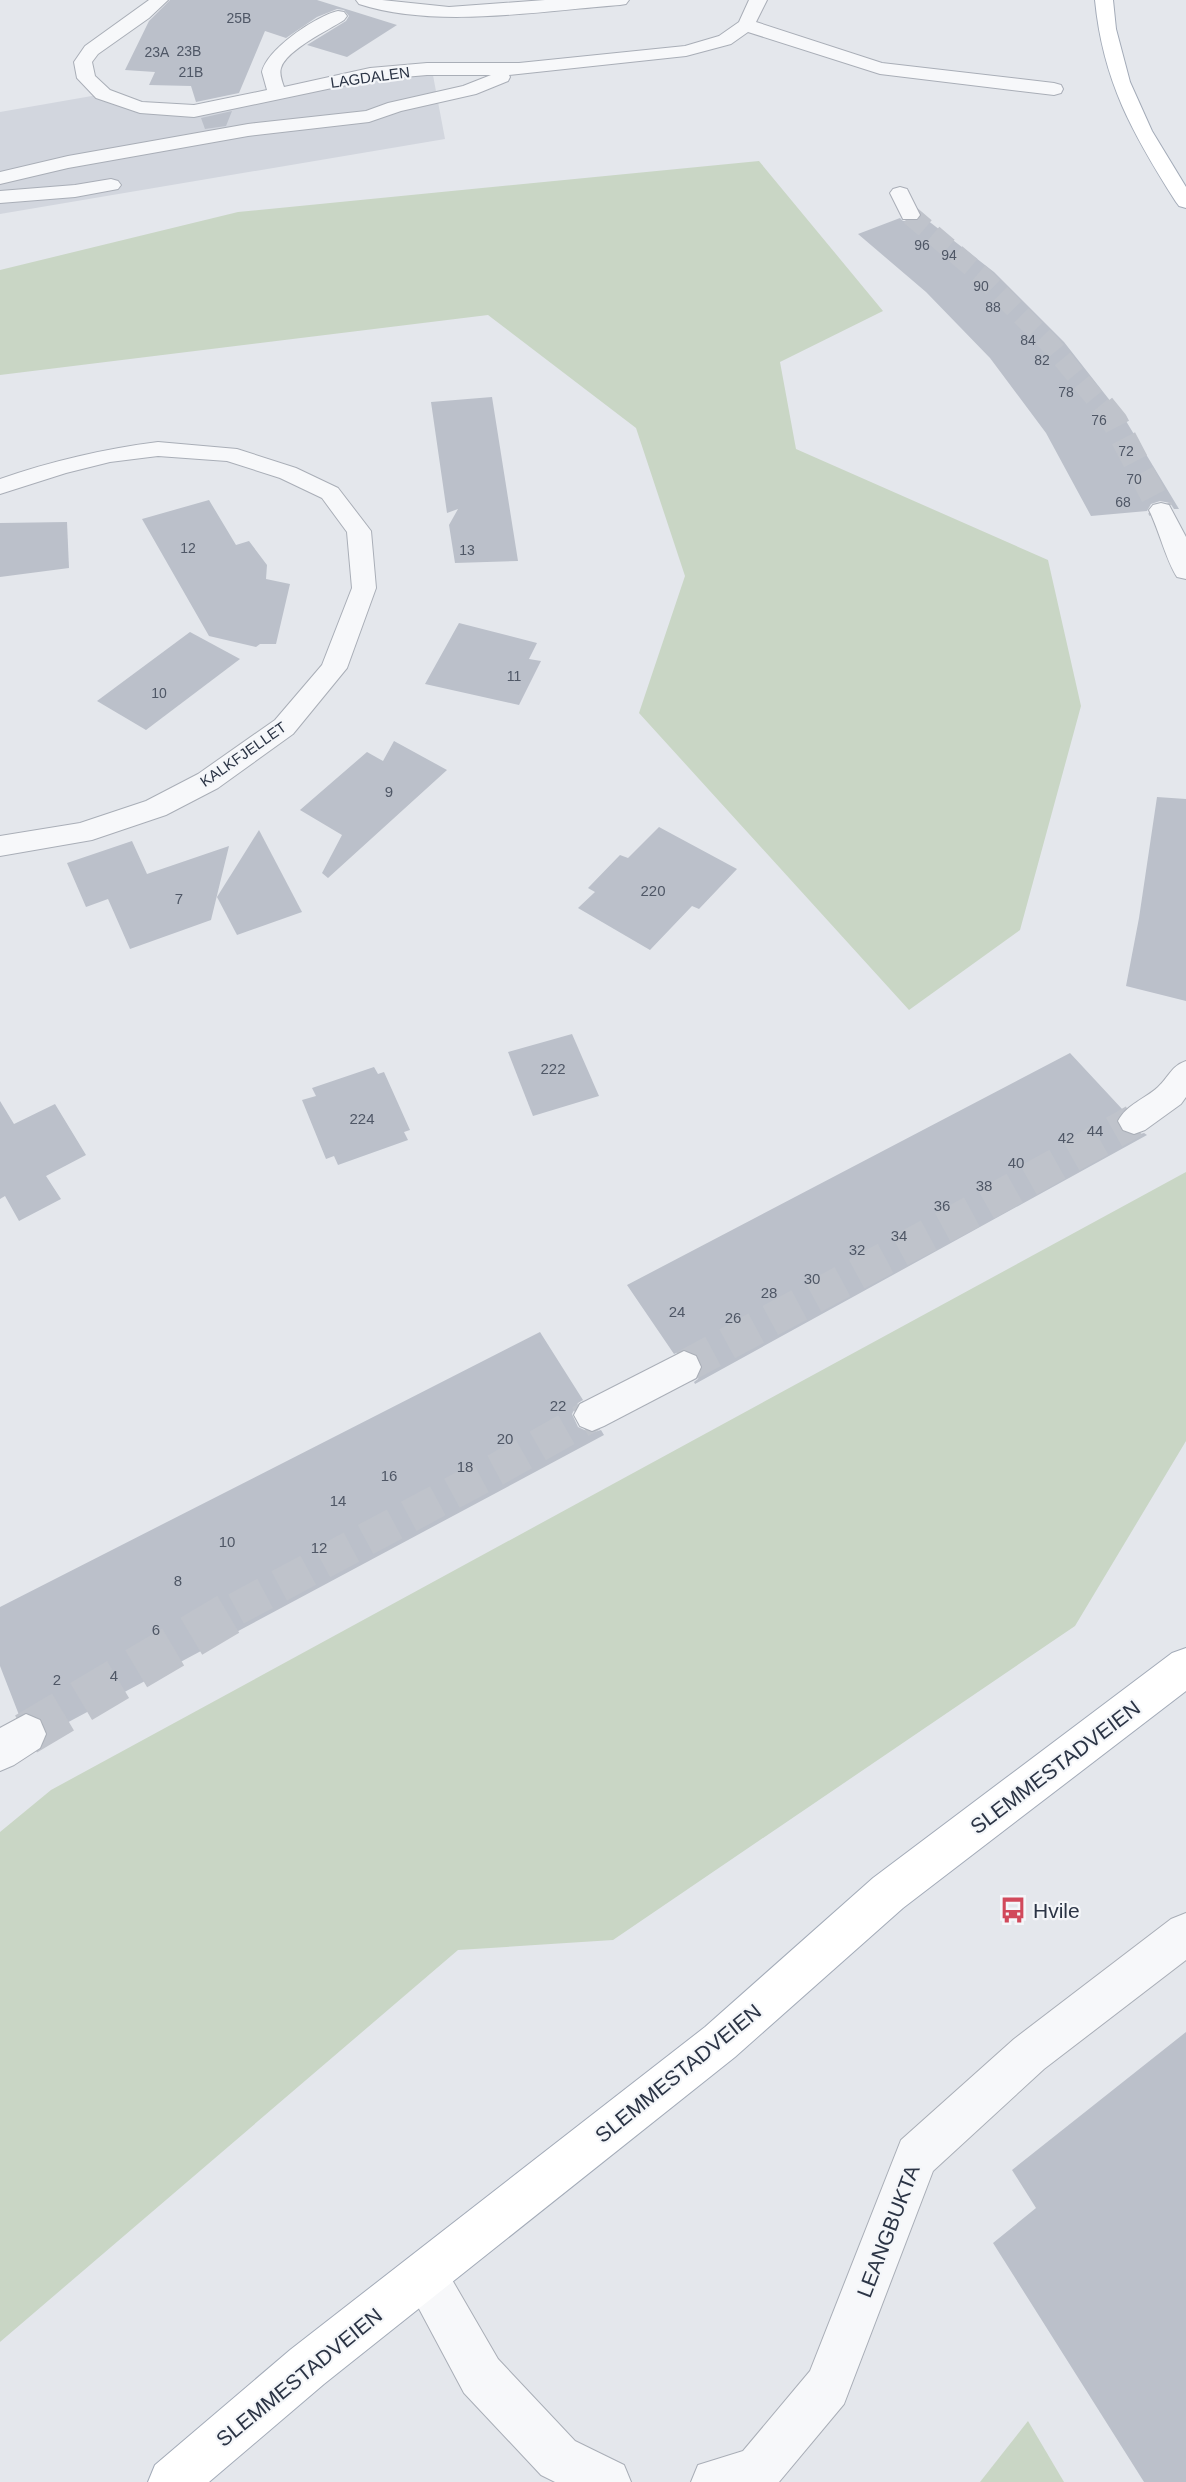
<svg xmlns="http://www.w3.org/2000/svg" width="1186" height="2482" viewBox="0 0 1186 2482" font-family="Helvetica,sans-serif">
  <rect width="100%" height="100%" fill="#e4e7ec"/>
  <path fill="#d2d6de" d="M 432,70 L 445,139 L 0,214 L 0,112 L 109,93 L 144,106 L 196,111 L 373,74 Z"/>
  <g fill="#c9d6c5">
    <path d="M 759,161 L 883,311 L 780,362 L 796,449 L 1048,560 L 1081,706 L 1020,930 L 909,1010 L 639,713 L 685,576 L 636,428 L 488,315 L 0,375 L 0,270 L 238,212 Z"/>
    <path d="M 1186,1172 L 1186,1441 L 1075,1626 L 613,1940 L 458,1950 L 0,2342 L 0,1832 L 51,1790 Z"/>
    <path d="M 1028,2421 L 1064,2482 L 980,2482 Z"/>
  </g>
  <g fill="#bbc0ca">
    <path d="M 170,0 L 317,0 L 397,25 L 347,57 L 307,45 L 346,21 L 349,16 L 344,10 L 337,9 L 317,17 L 286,38 L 265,31 L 239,93 L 196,102 L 191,86 L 149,85 L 155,72 L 125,70 L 149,21 Z"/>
    <path d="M 232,111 L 226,126 L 205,129 L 201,118 Z"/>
    <path d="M 922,216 L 994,272 L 1064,342 L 1126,421 L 1179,509 L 1174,509 L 1170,503 L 1160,501 L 1151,504 L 1147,511 L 1091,516 L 1046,433 L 990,358 L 926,292 L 858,234 L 900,218 L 903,221 L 917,221 Z"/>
    <path d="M 492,397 L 518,561 L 455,563 L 449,525 L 458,509 L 447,513 L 431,402 Z"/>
    <path d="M 209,500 L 236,545 L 249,541 L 267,565 L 266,579 L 290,584 L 276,644 L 260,644 L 256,647 L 209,636 L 142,519 Z"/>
    <path d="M 67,522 L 69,568 L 0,577 L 0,523 Z"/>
    <path d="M 459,623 L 537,643 L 529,659 L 541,661 L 519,705 L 425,684 Z"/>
    <path d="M 190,632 L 240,659 L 146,730 L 97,701 Z"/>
    <path d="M 394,741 L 447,770 L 328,878 L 322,873 L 342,835 L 300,810 L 367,752 L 383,761 Z"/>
    <path d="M 1157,797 L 1186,799 L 1186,1001 L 1126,986 L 1139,918 Z"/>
    <path d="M 659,827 L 737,869 L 699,909 L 692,906 L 650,950 L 578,908 L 595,892 L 588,888 L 620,855 L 628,858 Z"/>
    <path d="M 259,830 L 302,912 L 237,935 L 217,897 Z"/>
    <path d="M 132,841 L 147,874 L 229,846 L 211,920 L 130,949 L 108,899 L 86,907 L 67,863 Z"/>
    <path d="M 572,1034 L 599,1096 L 533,1116 L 508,1052 Z"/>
    <path d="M 1070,1053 L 1123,1110 L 1116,1120 L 1121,1131 L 1133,1136 L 1144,1133 L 1147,1135 L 695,1384 L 694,1382 L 698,1379 L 703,1368 L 698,1355 L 685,1349 L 674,1354 L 627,1285 Z"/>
    <path d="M 374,1067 L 378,1074 L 384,1072 L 410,1130 L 404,1132 L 408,1140 L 338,1165 L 334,1156 L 326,1159 L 302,1100 L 316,1096 L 312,1088 Z"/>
    <path d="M 0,1101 L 14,1124 L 55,1104 L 86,1155 L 46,1176 L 61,1199 L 19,1221 L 5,1196 L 0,1199 Z"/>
    <path d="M 540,1332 L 583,1400 L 578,1403 L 572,1414 L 578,1427 L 591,1433 L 601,1430 L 604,1435 L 48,1733 L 41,1718 L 27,1712 L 19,1715 L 0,1666 L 0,1607 Z"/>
    <path d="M 1186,2032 L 1186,2482 L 1144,2482 L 993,2243 L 1036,2208 L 1012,2170 Z"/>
  </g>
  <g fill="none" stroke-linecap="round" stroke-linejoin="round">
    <path stroke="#bfc3cb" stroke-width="20" stroke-dasharray="20 10" stroke-linecap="butt" d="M 910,215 L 982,276 L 1051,345 L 1103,408"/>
    <path stroke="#bfc3cb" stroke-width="26" stroke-dasharray="26 13" stroke-linecap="butt" d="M 1102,406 L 1115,422 L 1161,510"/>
    <g stroke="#bfc3cb" stroke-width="33" stroke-dasharray="33 16" stroke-linecap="butt">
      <path d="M 684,1367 L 981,1207 L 1134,1121"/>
      <path d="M 236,1609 L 499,1468 L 592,1415"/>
    </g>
    <path stroke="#bfc3cb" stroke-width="43" stroke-dasharray="43 21" stroke-linecap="butt" d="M 26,1734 L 239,1608"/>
    <g stroke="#a9aeb7" stroke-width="2">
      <g id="minor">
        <path d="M 149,0 L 168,0 L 149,18 L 98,54 L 92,62 L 95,76 L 110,90 L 142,102 L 194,105 L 267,90 L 262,72 C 267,49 316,16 338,11 L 344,12 L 347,16 L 344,20 C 329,30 286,50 281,68 C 279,74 282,81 284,87 L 370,68 L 427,63 L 519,63 L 685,46 L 719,36 L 739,22 L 749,0 L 767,0 L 756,22 L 882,63 L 1054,83 L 1061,85 L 1063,89 L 1061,93 L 1054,95 L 880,74 L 748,32 L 731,44 L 686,56 L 509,75 L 510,77 L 508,81 L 476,94 L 401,111 L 369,122 L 248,136 L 68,168 L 0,184 L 0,172 L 68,156 L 248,124 L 366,111 L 388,103 L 463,86 L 491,75 L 427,75 L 370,80 L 194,117 L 140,113 L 96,98 L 77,78 L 74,62 L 85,46 Z"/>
        <path d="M 356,0 L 382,0 L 449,7 L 545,0 L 629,0 L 626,4 L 620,5 C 540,11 434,29 359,4 Z"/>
        <path d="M 111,179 L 118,181 L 121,185 L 118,189 L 75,197 L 0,203 L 0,191 L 75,185 Z"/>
        <path d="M 900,187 L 907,189 L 920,215 L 917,219 L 903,219 L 890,193 L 893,189 Z"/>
        <path d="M 158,442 L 237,449 L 296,468 L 338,488 L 371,531 L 376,588 L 347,668 L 293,734 L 218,788 L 166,815 L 92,840 L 0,856 L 0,836 L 80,823 L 146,801 L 198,774 L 275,720 L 322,665 L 352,588 L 347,532 L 322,498 L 280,478 L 227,461 L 158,456 L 110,462 L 66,473 L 0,494 L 0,479 C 52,461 103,449 158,442 Z"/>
        <path d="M 1161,503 L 1169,505 L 1186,537 L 1186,579 L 1177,577 C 1166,560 1159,530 1149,510 L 1153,505 Z"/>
        <path d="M 1186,1061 L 1186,1097 L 1181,1104 L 1145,1130 L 1134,1134 L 1123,1130 L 1118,1121 C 1127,1104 1145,1099 1158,1087 C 1169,1077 1171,1066 1186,1061 Z"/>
        <path d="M 684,1351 L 696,1356 L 701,1367 L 696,1378 L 604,1426 L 592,1431 L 580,1426 L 574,1415 L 580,1404 Z"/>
        <path d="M 26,1714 L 40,1720 L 46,1734 L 40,1748 L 14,1765 L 0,1771 L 0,1728 Z"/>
        <path d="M 1186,1913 L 1186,1960 L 1044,2069 L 933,2171 L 844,2404 L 779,2482 L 691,2482 L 698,2465 L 743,2451 L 810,2371 L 901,2140 L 1014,2039 L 1171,1919 Z"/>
        <path d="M 424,2252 L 440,2259 L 498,2359 L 575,2441 L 624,2465 L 631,2482 L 555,2482 L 541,2475 L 464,2393 L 401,2275 L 408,2259 Z"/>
      </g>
    </g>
    <g stroke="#a3abb8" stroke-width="2">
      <g id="major">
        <path d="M 1095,0 L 1113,0 L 1116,29 L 1130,82 L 1152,131 L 1186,187 L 1186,208 L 1179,206 L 1176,202 C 1133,134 1103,82 1095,0 Z"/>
        <path d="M 1186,1648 L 1186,1691 L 903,1908 L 735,2057 L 324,2384 L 209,2482 L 148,2482 L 155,2465 L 290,2350 L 705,2027 L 873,1878 L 1172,1653 Z"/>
      </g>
    </g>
    <use href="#minor" fill="#f7f8fa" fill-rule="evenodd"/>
    <use href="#major" fill="#fff" fill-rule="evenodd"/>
  </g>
  <defs>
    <g id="bus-bare" transform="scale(2.07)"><path d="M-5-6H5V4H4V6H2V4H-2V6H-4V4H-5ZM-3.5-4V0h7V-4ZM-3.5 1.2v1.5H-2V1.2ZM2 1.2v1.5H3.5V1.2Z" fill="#d1495b" stroke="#f4f6f9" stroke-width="2.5" paint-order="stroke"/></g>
  </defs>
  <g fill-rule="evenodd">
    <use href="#bus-bare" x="1013" y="1910"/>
  </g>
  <g text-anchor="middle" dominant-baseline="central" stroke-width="4.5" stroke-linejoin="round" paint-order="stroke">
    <g font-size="14" fill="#4f5766">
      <text x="239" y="18">25B</text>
      <text x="189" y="51">23B</text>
      <text x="157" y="52">23A</text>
      <text x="191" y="72">21B</text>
      <text x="922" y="245">96</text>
      <text x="949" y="255">94</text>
      <text x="981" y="286">90</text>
      <text x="993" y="307">88</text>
      <text x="1028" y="340">84</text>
      <text x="1042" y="360">82</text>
      <text x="1066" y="392">78</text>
      <text x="1099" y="420">76</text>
      <text x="1126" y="451">72</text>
      <text x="1134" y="479">70</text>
      <text x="1123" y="502">68</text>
      <text x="188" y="548">12</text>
      <text x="467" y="550">13</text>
      <text x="514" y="676">11</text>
      <text x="159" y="693">10</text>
    </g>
    <g font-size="15" fill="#2b3445" stroke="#f4f6f9">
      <text transform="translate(370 77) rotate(-8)">LAGDALEN</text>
      <text transform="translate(243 754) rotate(-35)">KALKFJELLET</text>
    </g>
    <g font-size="15" fill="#4f5766">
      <text x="389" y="791">9</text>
      <text x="653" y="890">220</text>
      <text x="179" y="898">7</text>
      <text x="553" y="1068">222</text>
      <text x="362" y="1118">224</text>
      <text x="1095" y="1130">44</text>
      <text x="1066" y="1137">42</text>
      <text x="1016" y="1162">40</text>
      <text x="984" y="1185">38</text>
      <text x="942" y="1205">36</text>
      <text x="899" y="1235">34</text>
      <text x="857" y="1249">32</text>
      <text x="812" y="1278">30</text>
      <text x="769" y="1292">28</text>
      <text x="677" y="1311">24</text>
      <text x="733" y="1317">26</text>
      <text x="558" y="1405">22</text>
      <text x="505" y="1438">20</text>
      <text x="465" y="1466">18</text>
      <text x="389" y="1475">16</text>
      <text x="338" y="1500">14</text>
      <text x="227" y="1541">10</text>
      <text x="319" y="1547">12</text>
      <text x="178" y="1580">8</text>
      <text x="156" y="1629">6</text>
      <text x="114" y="1675">4</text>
      <text x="57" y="1679">2</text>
    </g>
    <g font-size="21" fill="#2b3445" stroke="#f4f6f9">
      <text transform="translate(1055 1767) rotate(-37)">SLEMMESTADVEIEN</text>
      <text transform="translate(678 2073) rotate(-39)">SLEMMESTADVEIEN</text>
      <text transform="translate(888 2231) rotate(-69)">LEANGBUKTA</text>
      <text transform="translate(299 2377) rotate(-39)">SLEMMESTADVEIEN</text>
    </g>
    <g font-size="21" fill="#2b3445" stroke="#f4f6f9" text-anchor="start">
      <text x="1033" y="1910">Hvile</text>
    </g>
  </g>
</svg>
